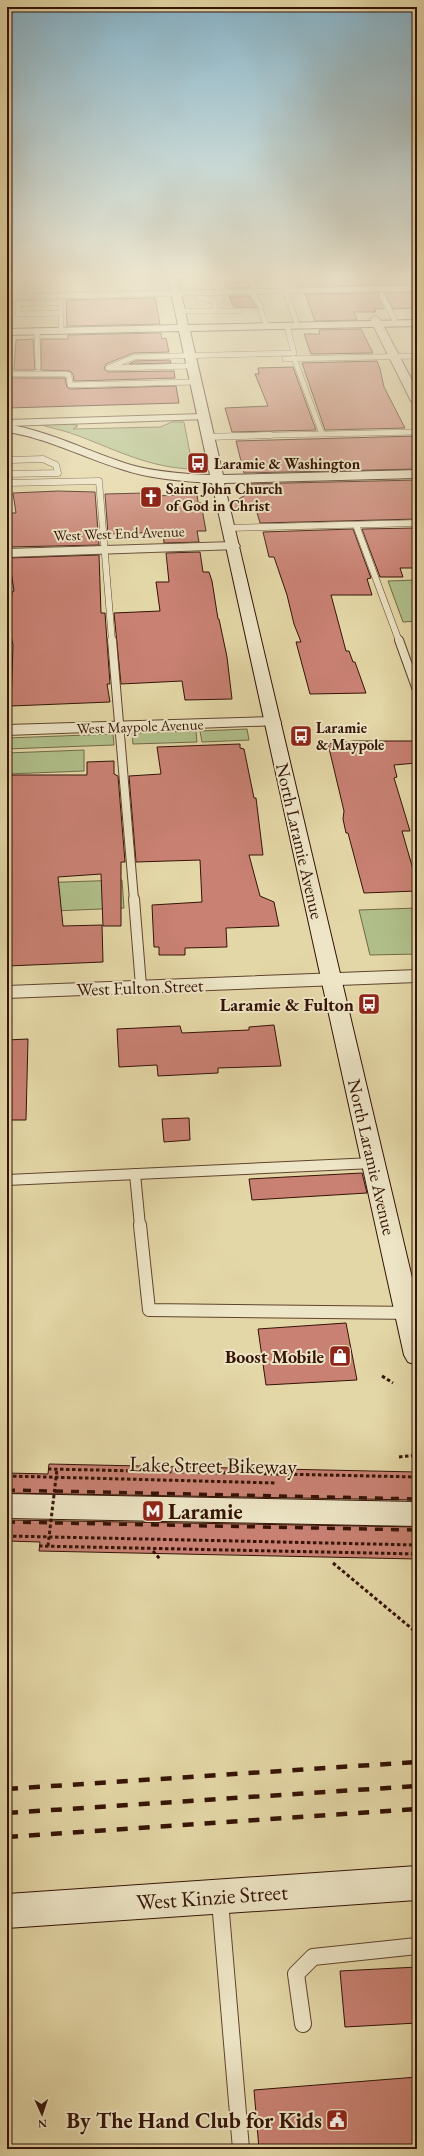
<svg xmlns="http://www.w3.org/2000/svg" width="424" height="2156" viewBox="0 0 424 2156" font-family="'EB Garamond',serif">
  <rect width="100%" height="100%" fill="#e4d7a7"/>
  <filter id="stains"><feTurbulence type="fractalNoise" baseFrequency=".005" numOctaves="4"/><feColorMatrix values="0 0 0 0 .2 0 0 0 0 .09 0 0 0 0 .02 0 0 0 .5 -.17"/></filter>
  <radialGradient id="worn" r=".72"><stop offset=".6" stop-color="#630" stop-opacity="0"/><stop offset="1" stop-color="#630" stop-opacity=".3"/></radialGradient>
  <g fill="#b0bf8a" stroke="#726948">
    <path d="M 172,422 L 184,422 L 193,469 C 151,468 118,451 79,436 C 66,431 52,428 38,424 L 68,423 L 78,426 L 73,429 L 160,427 Z"/>
    <path d="M 417,580 L 417,621 L 403,622 L 388,581 Z"/>
    <path d="M 247,729 L 249,740 L 202,742 L 200,731 Z"/>
    <path d="M 196,731 L 197,742 L 133,744 L 132,733 Z"/>
    <path d="M 113,734 L 114,745 L 7,749 L 7,738 Z"/>
    <path d="M 84,750 L 84,771 L 7,774 L 7,753 Z"/>
    <path d="M 122,880 L 124,908 L 7,913 L 7,884 Z"/>
    <path d="M 417,908 L 417,954 L 370,955 L 359,910 Z"/>
  </g>
  <g fill="#c98173" stroke="#341306">
    <path d="M 297,274 L 405,274 L 412,284 L 302,287 Z"/>
    <path d="M 224,281 L 248,281 L 250,288 L 226,288 Z"/>
    <path d="M 417,292 L 417,308 L 393,309 L 385,293 Z"/>
    <path d="M 379,293 L 378,297 L 384,309 L 374,309 L 376,312 L 354,312 L 357,320 L 315,321 L 305,294 Z"/>
    <path d="M 229,296 L 249,296 L 257,308 L 234,307 Z"/>
    <path d="M 155,298 L 160,324 L 67,326 L 66,300 Z"/>
    <path d="M 361,329 L 373,353 L 311,354 L 304,334 L 320,334 L 319,330 Z"/>
    <path d="M 161,333 L 162,339 L 166,338 L 169,352 L 133,353 L 106,364 L 104,369 L 108,372 L 174,371 L 175,378 L 74,381 L 73,374 L 70,371 L 41,370 L 41,339 L 68,339 L 68,335 Z"/>
    <path d="M 33,339 L 35,370 L 14,370 L 16,340 Z"/>
    <path d="M 170,360 L 171,363 L 129,364 L 135,361 Z"/>
    <path d="M 377,361 L 380,369 L 384,387 L 405,428 L 325,430 L 302,363 Z"/>
    <path d="M 293,367 L 316,430 L 232,432 L 225,408 L 268,406 L 255,374 L 259,374 L 258,368 Z"/>
    <path d="M 7,378 L 65,378 L 67,387 L 70,389 L 176,386 L 179,403 L 7,408 Z"/>
    <path d="M 417,436 L 417,469 L 244,473 L 236,441 Z"/>
    <path d="M 417,480 L 417,519 L 260,523 L 256,509 L 232,510 L 230,504 L 249,493 L 247,484 Z"/>
    <path d="M 58,491 L 95,492 L 99,545 L 8,547 L 7,513 L 16,513 L 13,493 Z"/>
    <path d="M 146,493 L 146,496 L 197,495 L 198,502 L 201,503 L 206,531 L 197,531 L 199,542 L 164,543 L 163,532 L 108,534 L 105,494 Z"/>
    <path d="M 417,528 L 417,568 L 400,568 L 403,577 L 380,577 L 362,529 Z"/>
    <path d="M 353,529 L 371,578 L 367,579 L 372,595 L 331,595 L 346,651 L 349,651 L 353,662 L 355,662 L 366,693 L 310,694 L 296,642 L 301,642 L 294,624 L 287,595 L 274,557 L 269,557 L 263,532 Z"/>
    <path d="M 200,552 L 203,572 L 209,572 L 212,581 L 218,619 L 219,619 L 227,657 L 232,699 L 185,700 L 182,681 L 121,684 L 114,613 L 160,611 L 156,582 L 169,582 L 166,553 Z"/>
    <path d="M 99,555 L 101,613 L 105,613 L 110,684 L 107,684 L 110,702 L 11,706 L 13,645 L 9,625 L 12,592 L 14,591 L 9,558 Z"/>
    <path d="M 354,741 L 417,741 L 417,763 L 394,765 L 397,777 L 394,778 L 410,831 L 402,831 L 417,883 L 417,891 L 364,893 L 348,833 L 346,833 L 343,819 L 344,811 L 328,744 Z"/>
    <path d="M 240,744 L 240,748 L 244,749 L 254,798 L 256,798 L 263,855 L 249,855 L 260,896 L 274,902 L 279,926 L 226,928 L 227,947 L 185,948 L 185,955 L 159,955 L 159,947 L 154,947 L 152,905 L 202,902 L 200,860 L 136,862 L 129,776 L 161,774 L 157,747 Z"/>
    <path d="M 114,761 L 114,774 L 118,776 L 125,862 L 121,862 L 121,926 L 103,926 L 101,874 L 58,877 L 63,926 L 102,925 L 103,962 L 7,966 L 7,930 L 10,930 L 7,877 L 7,780 L 11,780 L 12,775 L 87,775 L 87,762 Z"/>
    <path d="M 274,1025 L 281,1066 L 218,1068 L 218,1073 L 158,1076 L 157,1065 L 119,1067 L 117,1029 L 180,1026 L 182,1033 L 249,1030 L 249,1027 Z"/>
    <path d="M 28,1039 L 26,1120 L 7,1120 L 7,1040 Z"/>
    <path d="M 189,1118 L 190,1140 L 164,1142 L 162,1119 Z"/>
    <path d="M 362,1173 L 367,1193 L 252,1200 L 249,1179 Z"/>
    <path d="M 346,1323 L 357,1380 L 266,1385 L 258,1329 Z"/>
    <path d="M 49,1464 L 417,1472 L 417,1500 L 7,1493 L 7,1473 L 48,1474 Z"/>
    <path d="M 7,1520 L 417,1527 L 417,1559 L 39,1551 L 40,1542 L 7,1541 Z"/>
    <path d="M 417,1967 L 417,2023 L 345,2027 L 340,1971 Z"/>
    <path d="M 417,2077 L 417,2149 L 259,2149 L 254,2090 Z"/>
  </g>
  <g fill="none" stroke-linecap="round" stroke-linejoin="round">
    <g stroke="#60442e" stroke-width="6">
      <g id="lane-far5">
        <path d="M 285,291 L 296,321"/>
        <path d="M 251,292 L 261,306 L 261,312 L 267,326"/>
        <path d="M 382,295 L 394,319"/>
        <path d="M 7,297 L 417,288"/>
        <path d="M 198,298 L 213,300 L 216,310"/>
        <path d="M 31,303 L 18,304 L 18,314 L 61,313"/>
        <path d="M 47,303 L 61,303 L 61,326"/>
        <path d="M 180,311 L 239,311"/>
        <path d="M 37,331 L 38,367"/>
        <path d="M 294,358 L 322,434"/>
        <path d="M 285,359 L 417,356"/>
        <path d="M 192,366 L 108,368 L 134,357 L 294,353 L 287,326"/>
        <path d="M 7,374 L 65,374 L 69,375 L 70,385 L 195,382"/>
        <path d="M 228,436 L 417,432"/>
      </g>
    </g>
    <g stroke="#60442e" stroke-width="7">
      <g id="lane-far4">
        <path d="M 207,437 L 270,435"/>
        <path d="M 7,474 L 58,473 L 56,465 L 43,459 L 11,460"/>
        <path d="M 7,483 L 99,481 L 112,641"/>
        <path d="M 356,525 L 399,641"/>
        <path d="M 229,528 L 417,523"/>
      </g>
    </g>
    <g stroke="#60442e" stroke-width="10">
      <g id="lane-far3">
        <path d="M 112,640 L 134,900"/>
        <path d="M 399,640 L 417,690"/>
      </g>
    </g>
    <g stroke="#60442e" stroke-width="12">
      <g id="lane-far2">
        <path d="M 134,899 L 141,986"/>
        <path d="M 135,1174 L 140,1226"/>
        <path d="M 7,1180 L 373,1163"/>
      </g>
    </g>
    <g stroke="#60442e" stroke-width="14">
      <path id="lane-far1" d="M 140,1225 L 149,1310 L 417,1313"/>
    </g>
    <g stroke="#60442e" stroke-width="18">
      <g id="lane">
        <path d="M 220,1901 L 241,2149"/>
        <path d="M 303,2024 L 296,1974 L 313,1957 L 417,1946"/>
      </g>
    </g>
    <g stroke="#60442e" stroke-width="2">
      <g id="street">
        <path d="M 375,316 L 380,319 L 417,390 L 417,404 L 411,401 L 370,319 Z"/>
        <path d="M 203,414 L 207,415 L 209,417 L 207,419 L 7,426 L 7,420 Z"/>
        <path d="M 233,542 L 238,543 L 240,546 L 238,549 L 7,557 L 7,549 Z"/>
        <path d="M 273,717 L 279,719 L 281,722 L 279,725 L 7,735 L 7,725 Z"/>
        <path d="M 417,970 L 417,982 L 7,998 L 7,986 Z"/>
      </g>
    </g>
    <g stroke="#341306" stroke-width="2">
      <g id="secondary">
        <path d="M 167,274 L 177,274 L 188,325 L 417,320 L 417,326 L 190,331 L 223,475 L 417,470 L 417,478 L 224,483 L 417,1299 L 417,1365 L 408,1362 L 404,1355 L 212,483 C 181,481 150,479 121,469 C 82,457 47,438 7,432 L 7,424 C 52,432 89,452 131,465 C 157,472 184,474 210,475 L 179,331 L 7,335 L 7,329 L 178,325 Z"/>
        <path d="M 7,1494 L 417,1502 L 417,1526 L 7,1518 Z"/>
        <path d="M 417,1866 L 417,1900 L 7,1928 L 7,1894 Z"/>
      </g>
    </g>
    <g stroke="#341306" stroke-width="3" stroke-dasharray="3.5 2.5" stroke-linecap="butt">
      <path d="M 382,1376 L 393,1383"/>
      <path d="M 399,1457 L 417,1455"/>
      <path d="M 48,1469 L 417,1477"/>
      <path d="M 160,1470 L 169,1464"/>
      <path d="M 7,1476 L 276,1483"/>
      <path d="M 7,1536 L 417,1545"/>
      <path d="M 39,1546 L 417,1554"/>
      <path d="M 153,1551 L 160,1559"/>
      <path d="M 333,1563 L 417,1633"/>
    </g>
    <use href="#lane-far5" stroke="#ede5c6" stroke-width="5"/>
    <use href="#lane-far4" stroke="#ede5c6" stroke-width="6"/>
    <use href="#lane-far3" stroke="#ede5c6" stroke-width="8"/>
    <use href="#lane-far2" stroke="#ede5c6" stroke-width="10"/>
    <use href="#lane-far1" stroke="#ede5c6" stroke-width="12"/>
    <use href="#lane" stroke="#ede5c6" stroke-width="16"/>
    <use href="#street" fill="#ede5c6" fill-rule="evenodd"/>
    <use href="#secondary" fill="#ede5c6" fill-rule="evenodd"/>
    <g stroke="#341306" stroke-width="3.5" stroke-dasharray="8 8" stroke-linecap="butt">
      <path d="M 7,1490 L 417,1499"/>
      <path d="M 7,1522 L 417,1530"/>
    </g>
    <g stroke="#341306" stroke-width="4.5" stroke-dasharray="11 11" stroke-linecap="butt">
      <path d="M 7,1789 L 417,1762"/>
      <path d="M 7,1813 L 417,1786"/>
      <path d="M 7,1837 L 417,1809"/>
    </g>
    <path stroke="#341306" stroke-width="3" stroke-dasharray="3.5 2.5" stroke-linecap="butt" d="M 48,1546 L 57,1469"/>
  </g>
  <linearGradient id="sky" x2="0" y2="1"><stop stop-color="#87b6cd"/><stop offset="0.48" stop-color="#f3edd7"/><stop offset="1" stop-color="#f3edd7" stop-opacity="0"/></linearGradient>
  <rect width="424" height="576" fill="url(#sky)"/>
  <defs>
    <g id="bus-square" transform="scale(1.15)"><rect x="-9" y="-9" width="18" height="18" rx="4" fill="#8f2418" stroke="#ede5c6"/><path d="M-5-6H5V4H4V6H2V4H-2V6H-4V4H-5ZM-3.5-4V0h7V-4ZM-3.5 1.2v1.5H-2V1.2ZM2 1.2v1.5H3.5V1.2Z" fill="#fff"/></g>
    <g id="church-square" transform="scale(1.15)"><rect x="-9" y="-9" width="18" height="18" rx="4" fill="#8f2418" stroke="#ede5c6"/><path d="M-1.2-6h2.4v3.5h3.3v2.4h-3.3V6h-2.4V-.1h-3.3v-2.4h3.3Z" fill="#fff"/></g>
    <g id="shop-square" transform="scale(1.15)"><rect x="-9" y="-9" width="18" height="18" rx="4" fill="#8f2418" stroke="#ede5c6"/><path d="M-5-2.5h2.3a2.7 3.5 0 0 1 5.4 0H5L5.5 6h-11ZM-1.5-2.5h3a1.5 2.3 0 0 0-3 0Z" fill="#fff"/></g>
    <g id="metro-square" transform="scale(1.15)"><rect x="-9" y="-9" width="18" height="18" rx="4" fill="#8f2418" stroke="#ede5c6"/><path d="M-5.5 5V-5H-3L0 0L3-5H5.5V5H3V-.5L0 4L-3-.5V5Z" fill="#fff"/></g>
    <g id="civic-square" transform="scale(1.15)"><rect x="-9" y="-9" width="18" height="18" rx="4" fill="#8f2418" stroke="#ede5c6"/><path d="M-.6-6.5H3V-4.5H.6V-3L4-1V1h2V6H-6V1h2V-1L-.6-3ZM-1.2 2.5V6h2.4V2.5Z" fill="#fff"/></g>
  </defs>
  <g fill-rule="evenodd">
    <use href="#bus-square" x="198" y="463"/>
    <use href="#church-square" x="151" y="497"/>
    <use href="#bus-square" x="301" y="736"/>
    <use href="#bus-square" x="369" y="1004"/>
    <use href="#shop-square" x="340" y="1356"/>
    <use href="#metro-square" x="153" y="1511"/>
    <use href="#civic-square" x="337" y="2120"/>
  </g>
  <g text-anchor="middle" dominant-baseline="central" stroke-width="4" stroke-linejoin="round" paint-order="stroke">
    <g font-size="15" font-weight="bold" fill="#341306" stroke="#ede5c6" text-anchor="start">
      <text x="214" y="463">Laramie &amp; Washington</text>
      <text x="166" y="488">Saint John Church<tspan x="166" dy="17">of God in Christ</tspan></text>
      <text x="316" y="727">Laramie<tspan x="316" dy="17">&amp; Maypole</tspan></text>
    </g>
    <g font-size="15" fill="#341306" stroke="#ede5c6">
      <text transform="translate(119 533) rotate(-2)">West West End Avenue</text>
      <text transform="translate(140 726) rotate(-2)">West Maypole Avenue</text>
    </g>
    <g font-size="18" fill="#341306" stroke="#ede5c6">
      <text transform="translate(300 841) rotate(77)">North Laramie Avenue</text>
      <text transform="translate(140 987) rotate(-2)">West Fulton Street</text>
      <text transform="translate(372 1157) rotate(77)">North Laramie Avenue</text>
    </g>
    <g font-size="18" font-weight="bold" fill="#341306" stroke="#ede5c6" text-anchor="end">
      <text x="354" y="1004">Laramie &amp; Fulton</text>
      <text x="324" y="1356">Boost Mobile</text>
    </g>
    <g font-size="22" fill="#341306" stroke="#ede5c6">
      <text transform="translate(213 1465) rotate(1)">Lake Street Bikeway</text>
      <text transform="translate(212 1897) rotate(-4)">West Kinzie Street</text>
    </g>
    <g font-size="22" font-weight="bold" fill="#341306" stroke="#ede5c6" text-anchor="start">
      <text x="168" y="1511">Laramie</text>
      <text x="322" y="2120" text-anchor="end">By The Hand Club for Kids</text>
    </g>
  </g>
  <rect width="424" height="2156" fill="none" stroke="#e4d7a7" stroke-width="24"/>
  <rect x="8" y="8" width="408" height="2140" fill="none" stroke="#341306" stroke-width="2"/>
  <rect x="12" y="12" width="400" height="2132" fill="none" stroke="#341306"/>
  <g transform="translate(42 2114) rotate(177)" stroke="#ede5c6" stroke-width="3" paint-order="stroke">
  <path d="M0-3L7 15L0 10L-7 15Z" fill="#341306"/>
  <text y="-6" font-size="11" font-weight="bold" text-anchor="middle" fill="#341306">N</text>
  </g>
  <rect width="100%" height="100%" filter="url(#stains)"/>
  <rect width="100%" height="100%" fill="url(#worn)"/>
</svg>
